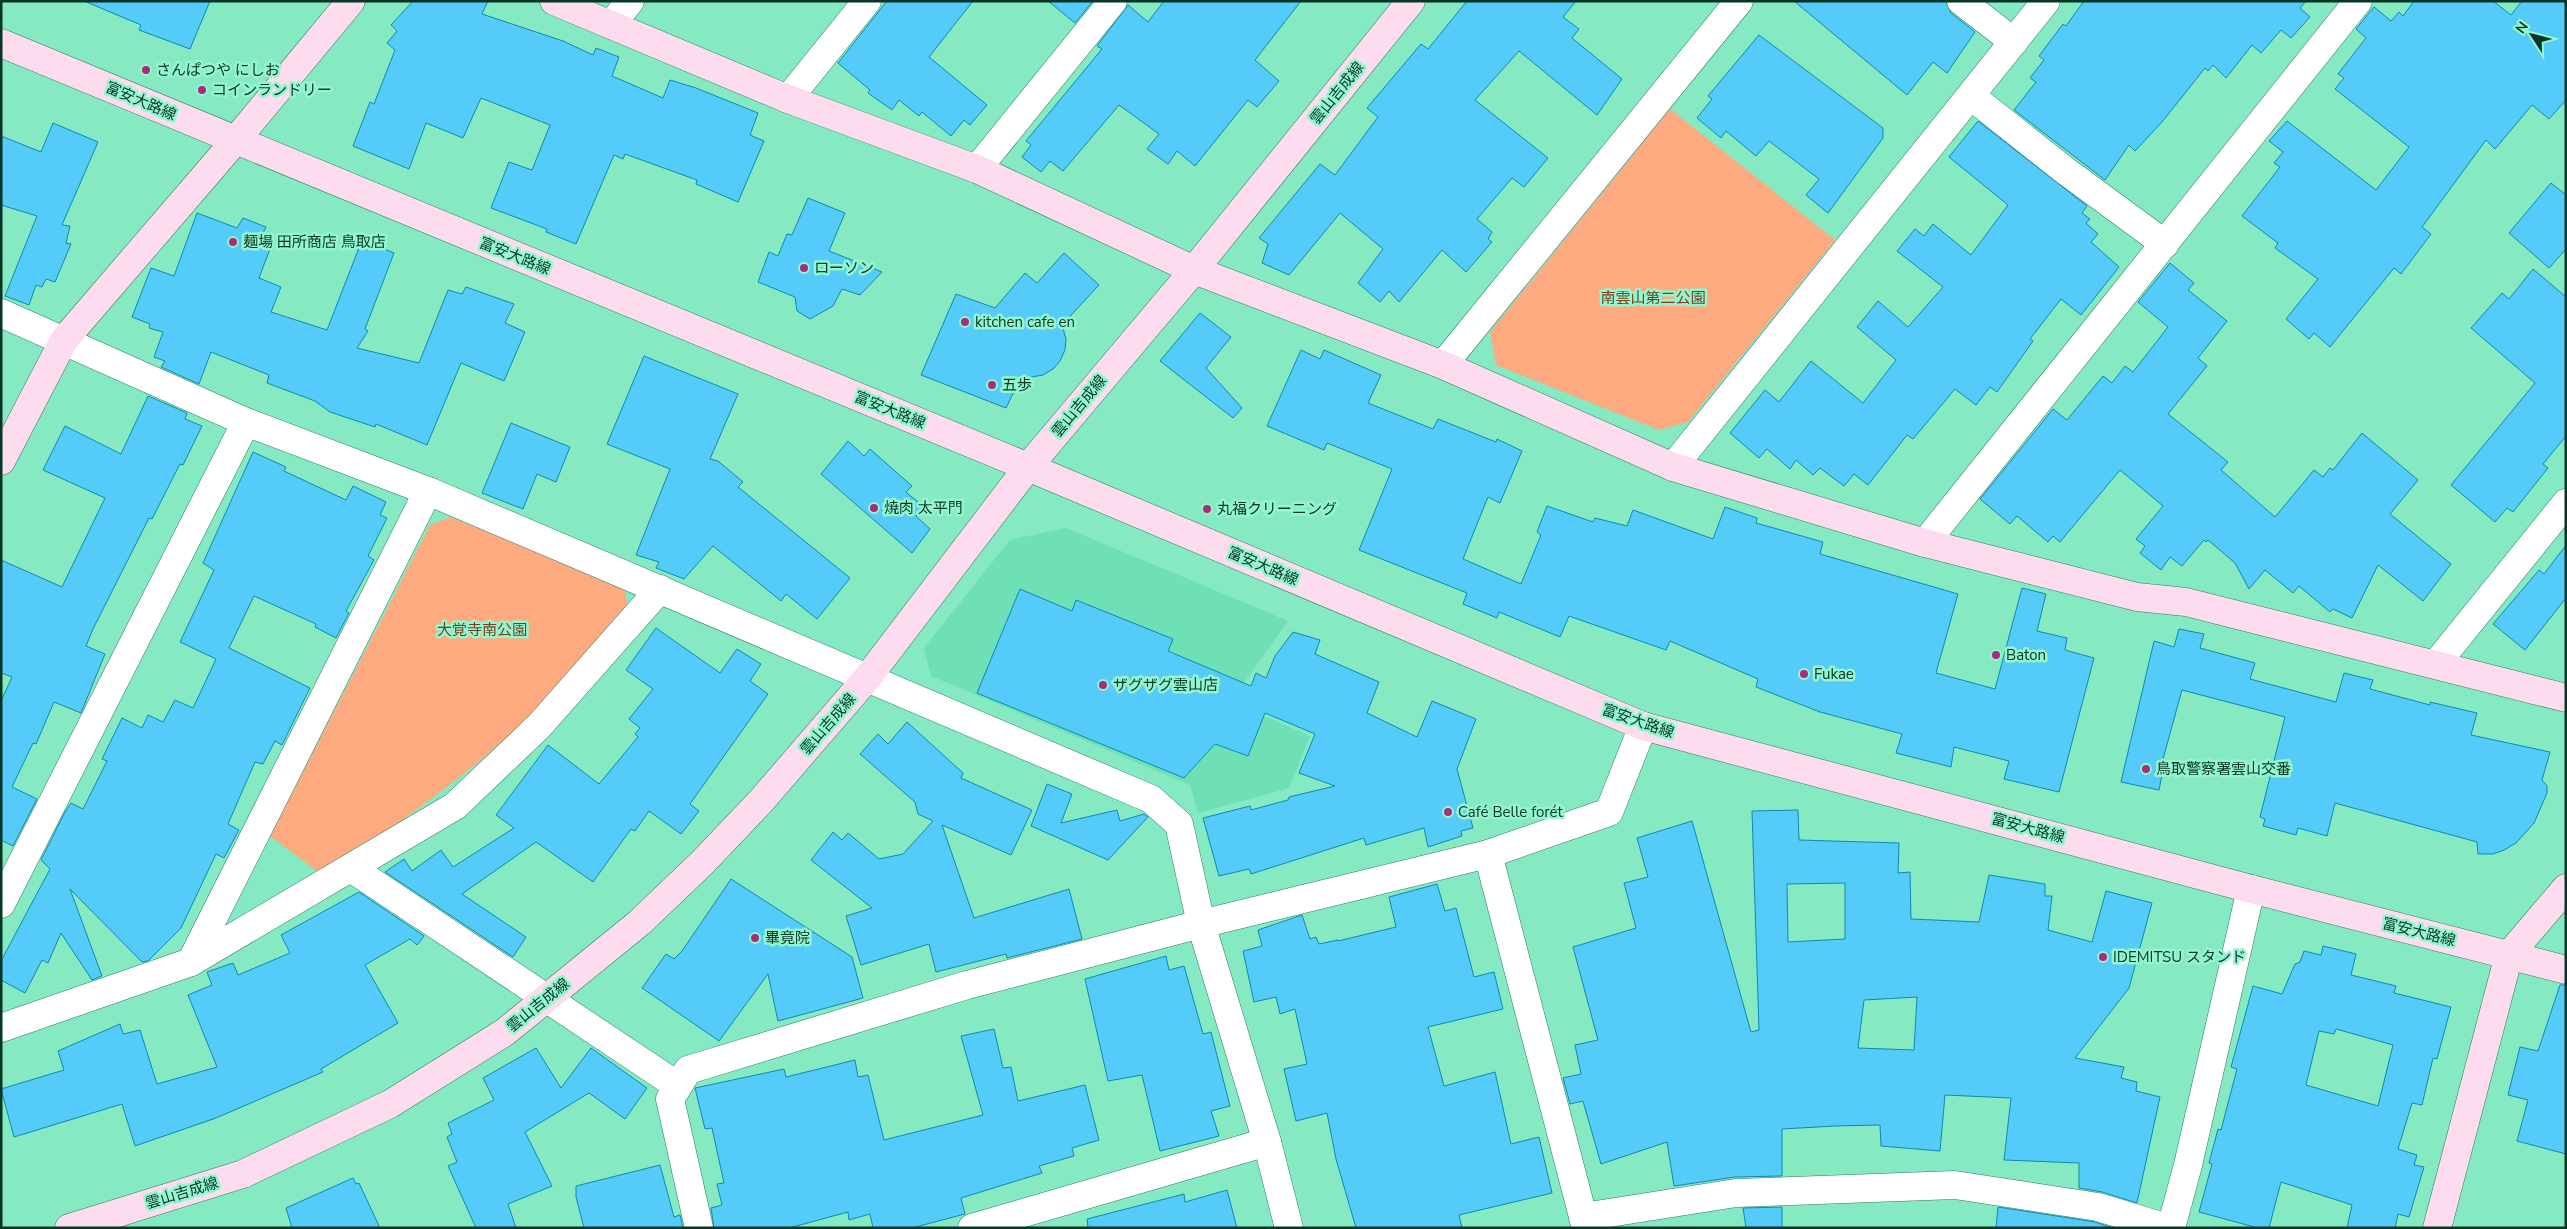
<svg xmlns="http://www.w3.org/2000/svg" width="2567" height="1229" viewBox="0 0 2567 1229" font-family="'Nunito Sans','Noto Sans JP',sans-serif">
  <rect width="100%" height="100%" fill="#85e9c2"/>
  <path fill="#6fdfb5" d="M 1066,528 L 1288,621 L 1231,701 L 1310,736 L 1289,788 L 1198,813 L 1190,785 L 931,676 L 924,648 L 1010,540 Z"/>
  <g fill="#feaa80">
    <path d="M 1670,109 L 1835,240 L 1688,422 L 1659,430 L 1496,365 L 1490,332 Z"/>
    <path d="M 450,517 L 623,586 L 628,605 C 603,634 579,664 554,692 C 488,762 402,822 321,874 L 270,836 L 430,525 Z"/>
  </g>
  <g fill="#54cbf8" stroke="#1089af" fill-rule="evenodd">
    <path d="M 84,1 L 210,1 L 190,49 L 139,30 L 141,25 Z"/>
    <path d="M 413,1 L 488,1 L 482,14 L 563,41 L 593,55 L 596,48 L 619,57 L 612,76 L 663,98 L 670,80 L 696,88 L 758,113 L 750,135 L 764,141 L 738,202 L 696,184 L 697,180 L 625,154 L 623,159 L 614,155 L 576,244 L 546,232 L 547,229 L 491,208 L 509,162 L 532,170 L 550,125 L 481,98 L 463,138 L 426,123 L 409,169 L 353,146 L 370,102 L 374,104 L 395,50 L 387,43 L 397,31 L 391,25 Z"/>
    <path d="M 887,1 L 973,1 L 929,57 L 987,105 L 970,125 L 964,120 L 951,136 L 922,112 L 919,116 L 899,100 L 892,110 L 868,93 L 870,90 L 838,63 Z"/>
    <path d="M 1048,1 L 1093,1 L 1075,23 Z"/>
    <path d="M 1164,1 L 1301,1 L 1255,60 L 1279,81 L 1257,107 L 1248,100 L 1195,166 L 1177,151 L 1168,164 L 1147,149 L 1159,134 L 1119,105 L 1063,171 L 1050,161 L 1041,172 L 1022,157 L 1031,145 L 1026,141 L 1102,49 L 1097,46 L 1128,5 L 1148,22 Z"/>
    <path d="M 1467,1 L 1576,1 L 1563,17 L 1579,29 L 1572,38 L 1622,79 L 1597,115 L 1519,51 L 1475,100 L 1548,158 L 1524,187 L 1512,178 L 1477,219 L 1492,232 L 1488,239 L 1492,242 L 1466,272 L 1442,250 L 1399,302 L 1389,291 L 1380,302 L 1358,283 L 1383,249 L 1340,213 L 1289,275 L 1262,263 L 1268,244 L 1259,238 L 1320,164 L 1335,175 L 1378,117 L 1367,108 L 1421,44 L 1428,49 Z"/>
    <path d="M 1794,1 L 1946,1 L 1951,13 L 1975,32 L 1947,73 L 1933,62 L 1907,95 Z"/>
    <path d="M 2084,1 L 2306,1 L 2300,8 L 2310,17 L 2291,38 L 2281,30 L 2261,53 L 2252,45 L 2226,78 L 2213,65 L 2208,71 L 2205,68 L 2162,122 L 2135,151 L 2129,145 L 2105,180 L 2014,110 L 2036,82 L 2030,78 L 2044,60 L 2039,56 L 2063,24 L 2066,26 Z"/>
    <path d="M 2414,1 L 2493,1 L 2511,15 L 2522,1 L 2566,1 L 2566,100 L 2549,119 L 2532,105 L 2495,149 L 2486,140 L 2422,227 L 2431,234 L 2401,274 L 2394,268 L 2330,347 L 2314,333 L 2309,339 L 2286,319 L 2318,279 L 2275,248 L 2278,243 L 2242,216 L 2280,167 L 2274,163 L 2283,152 L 2269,141 L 2287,121 L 2376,190 L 2409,147 L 2335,89 L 2344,78 L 2338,74 L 2366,38 L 2356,29 L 2374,7 L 2391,21 L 2399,12 L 2403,16 Z"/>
    <path d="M 1759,35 L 1883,128 L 1883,138 L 1828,213 L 1806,195 L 1819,179 L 1769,141 L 1756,156 L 1726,131 L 1721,138 L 1697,118 L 1712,99 L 1708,96 Z"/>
    <path d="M 1978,121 L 2087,206 L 2082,213 L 2090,219 L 2086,223 L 2098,234 L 2091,242 L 2119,267 L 2081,315 L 2061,299 L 2030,339 L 2033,341 L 1997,392 L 1990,387 L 1976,405 L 1955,389 L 1913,439 L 1907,435 L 1868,485 L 1854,474 L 1844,486 L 1820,468 L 1813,475 L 1796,460 L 1790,469 L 1767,449 L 1759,458 L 1730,433 L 1765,390 L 1779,402 L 1811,361 L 1863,403 L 1896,360 L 1857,327 L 1878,301 L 1908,327 L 1943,287 L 1897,251 L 1915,229 L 1924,236 L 1933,224 L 1971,255 L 2008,205 L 1949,157 Z"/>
    <path d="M 53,123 L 98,142 L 62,225 L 70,226 L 66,243 L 71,244 L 55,282 L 46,279 L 42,287 L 36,285 L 29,305 L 5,296 L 37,216 L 1,205 L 1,136 L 41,152 Z"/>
    <path d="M 2551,183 L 2566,195 L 2566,249 L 2549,268 L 2509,233 Z"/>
    <path d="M 808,198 L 845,213 L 829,251 L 882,272 L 860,295 L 842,289 L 833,306 L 810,319 L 797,311 L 795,297 L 758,282 L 769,252 L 778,256 L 787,234 L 792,235 Z"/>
    <path d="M 197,213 L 237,228 L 243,218 L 266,227 L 261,237 L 273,241 L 259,278 L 281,287 L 271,312 L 327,330 L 362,240 L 394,253 L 365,329 L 368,331 L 357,348 L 419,363 L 448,290 L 462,294 L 466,287 L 514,304 L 505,323 L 525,332 L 504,381 L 461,363 L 427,445 L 376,424 L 375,427 L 330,412 L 315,401 L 267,383 L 269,375 L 211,352 L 199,384 L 161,367 L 165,361 L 154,357 L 163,332 L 149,328 L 150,324 L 132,317 L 151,268 L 174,276 Z"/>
    <path d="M 1064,253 L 1099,285 L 1062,325 L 1066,339 L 1065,350 L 1060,361 L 1053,369 L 1043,375 L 1020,379 L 1006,408 L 921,375 L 956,294 L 995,308 L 1025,273 L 1037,283 Z"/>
    <path d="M 2170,263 L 2194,283 L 2188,290 L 2227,321 L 2198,358 L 2207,366 L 2168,414 L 2228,462 L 2221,470 L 2275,517 L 2314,470 L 2323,477 L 2330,468 L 2333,470 L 2362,433 L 2418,480 L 2390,514 L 2451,564 L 2423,601 L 2378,565 L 2352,618 L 2333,609 L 2330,612 L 2299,586 L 2293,593 L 2265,570 L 2249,589 L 2235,563 L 2208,540 L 2206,542 L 2204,540 L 2182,566 L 2170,557 L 2161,570 L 2140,553 L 2145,546 L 2136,539 L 2163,506 L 2120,470 L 2060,542 L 2053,536 L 2048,542 L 2017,516 L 2010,524 L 1980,499 L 2053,409 L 2067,420 L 2103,376 L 2112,383 L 2125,366 L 2133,372 L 2168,327 L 2138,302 Z"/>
    <path d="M 2533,269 L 2566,297 L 2566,436 L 2543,464 L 2548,468 L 2513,512 L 2507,508 L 2495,522 L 2451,485 L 2535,383 L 2471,328 L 2502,293 L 2509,299 Z"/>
    <path d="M 1200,313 L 1231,337 L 1206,368 L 1242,408 L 1233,418 L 1160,361 Z"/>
    <path d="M 1301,350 L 1320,359 L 1324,350 L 1381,375 L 1368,403 L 1433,429 L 1438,419 L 1496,442 L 1497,439 L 1522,451 L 1500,503 L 1488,497 L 1463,559 L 1521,584 L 1541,535 L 1537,532 L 1547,506 L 1593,522 L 1595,518 L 1627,526 L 1633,510 L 1713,539 L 1725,507 L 1757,518 L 1756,523 L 1823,542 L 1820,554 L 1958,594 L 1936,673 L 1995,689 L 2022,588 L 2046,594 L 2037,631 L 2067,638 L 2065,650 L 2094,658 L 2059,792 L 2004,779 L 2009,761 L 1954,747 L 1951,767 L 1896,753 L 1902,734 L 1820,712 L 1756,687 L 1758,679 L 1670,641 L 1666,650 L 1569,616 L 1560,637 L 1499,612 L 1497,618 L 1463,604 L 1467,593 L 1359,550 L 1392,469 L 1327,443 L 1324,450 L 1267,426 Z"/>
    <path d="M 644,356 L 738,394 L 710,459 L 718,461 L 743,482 L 738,487 L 850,578 L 817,619 L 786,594 L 781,601 L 713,546 L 684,579 L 656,568 L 659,562 L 636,555 L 670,469 L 607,444 Z"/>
    <path d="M 148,396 L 187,413 L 185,419 L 202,426 L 183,465 L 180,464 L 152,519 L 149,518 L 93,629 L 86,646 L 105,654 L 81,713 L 54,702 L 36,744 L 33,743 L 12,787 L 37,799 L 13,846 L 1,840 L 1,701 L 12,677 L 1,673 L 1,560 L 62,587 L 105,498 L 43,470 L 65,426 L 121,454 Z"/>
    <path d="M 511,423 L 570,447 L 556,482 L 537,474 L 523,509 L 482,493 Z"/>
    <path d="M 848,441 L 864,456 L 870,449 L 912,486 L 906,492 L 924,507 L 916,516 L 930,529 L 912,553 L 821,474 Z"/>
    <path d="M 253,452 L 286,467 L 284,471 L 346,500 L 353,486 L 386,502 L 380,515 L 387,518 L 368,556 L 374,560 L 346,611 L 349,613 L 336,638 L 315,627 L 316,624 L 254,596 L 229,648 L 310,688 L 282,745 L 275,741 L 263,764 L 255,762 L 228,824 L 239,830 L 224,858 L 216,854 L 181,928 L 148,961 L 142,962 L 70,889 L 102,976 L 92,980 L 61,933 L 48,963 L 42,960 L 25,993 L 1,980 L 1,961 L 50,869 L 41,860 L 65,812 L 71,803 L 83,809 L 107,761 L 102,759 L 122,718 L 142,728 L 148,715 L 163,722 L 175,700 L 193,708 L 216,659 L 180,642 L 214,570 L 203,563 Z"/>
    <path d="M 2566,545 L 2566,598 L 2525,650 L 2493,624 L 2539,570 L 2544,574 Z"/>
    <path d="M 1020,589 L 1072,611 L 1076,600 L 1173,639 L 1168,651 L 1251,686 L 1256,673 L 1266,678 L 1275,656 L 1293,632 L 1320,640 L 1315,654 L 1379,682 L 1367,713 L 1417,737 L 1432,701 L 1476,719 L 1457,769 L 1473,828 L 1461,831 L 1462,836 L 1428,847 L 1424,828 L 1366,845 L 1364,838 L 1251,874 L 1249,869 L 1219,876 L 1203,818 L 1250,806 L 1251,810 L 1288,800 L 1289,797 L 1335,786 L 1299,773 L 1315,734 L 1265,713 L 1248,756 L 1215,744 L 1184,778 L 977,693 Z"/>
    <path d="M 656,628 L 720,673 L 737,649 L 761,664 L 750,681 L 768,694 L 690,804 L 699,811 L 681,834 L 649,811 L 635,831 L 631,829 L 593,882 L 536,842 L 462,894 L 526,937 L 513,957 L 385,872 L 404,859 L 412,871 L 441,850 L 453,867 L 514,828 L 496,815 L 548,745 L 599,784 L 638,737 L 635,734 L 640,728 L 629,719 L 653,689 L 626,670 Z"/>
    <path d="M 2179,629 L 2204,634 L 2200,648 L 2255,663 L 2250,679 L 2336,702 L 2344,673 L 2373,680 L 2370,689 L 2430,705 L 2430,702 L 2477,713 L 2471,735 L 2550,752 L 2542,780 L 2547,786 L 2547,793 L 2534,823 L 2516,843 L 2504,850 L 2493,854 L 2478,854 L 2477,842 L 2335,803 L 2327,836 L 2298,828 L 2296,835 L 2263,826 L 2265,819 L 2260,817 L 2285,717 L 2182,690 L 2163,759 L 2165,760 L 2159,790 L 2121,782 L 2154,641 L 2174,647 Z"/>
    <path d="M 907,722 L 963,773 L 961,778 L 1032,810 L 1011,855 L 942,825 L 974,918 L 1069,889 L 1082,939 L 1007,958 L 1006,954 L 936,972 L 929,944 L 861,965 L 846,916 L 872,908 L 811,860 L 833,832 L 842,840 L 848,833 L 879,859 L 903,854 L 933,821 L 918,814 L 915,802 L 860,754 L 878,734 L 888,744 Z"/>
    <path d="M 1047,784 L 1072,794 L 1061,823 L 1117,810 L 1120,821 L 1144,814 L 1148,817 L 1108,860 L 1031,826 Z"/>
    <path d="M 1798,810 L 1799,840 L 1899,843 L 1898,873 L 1910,872 L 1911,919 L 1979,922 L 1989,875 L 2045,884 L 2045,896 L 2052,896 L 2048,930 L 2092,942 L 2106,891 L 2152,903 L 2129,988 L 2075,1058 L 2124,1067 L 2121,1078 L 2137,1082 L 2136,1091 L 2160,1097 L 2137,1203 L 2102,1192 L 2079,1188 L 2079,1163 L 2004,1160 L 2011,1098 L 1945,1095 L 1940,1151 L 1881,1146 L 1880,1125 L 1835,1126 L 1782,1129 L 1782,1176 L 1735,1177 L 1674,1186 L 1667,1142 L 1601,1164 L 1583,1101 L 1570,1104 L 1563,1078 L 1581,1074 L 1575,1045 L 1598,1040 L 1573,947 L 1636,928 L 1624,883 L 1648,877 L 1637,838 L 1692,821 L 1751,1032 L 1759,1030 L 1752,811 ZM 1845,883 L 1845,939 L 1788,942 L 1787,884 ZM 1917,997 L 1914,1050 L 1858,1048 L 1864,1000 Z"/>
    <path d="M 731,879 L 852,957 L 863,998 L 778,1021 L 768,974 L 719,1041 L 642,988 L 666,954 L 674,959 L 682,951 Z"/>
    <path d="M 1437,884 L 1445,911 L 1456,908 L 1474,977 L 1494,972 L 1503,1009 L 1428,1027 L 1444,1086 L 1495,1072 L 1511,1144 L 1539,1137 L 1552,1193 L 1459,1215 L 1462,1228 L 1356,1228 L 1336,1159 L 1327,1113 L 1296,1121 L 1284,1069 L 1307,1064 L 1295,1009 L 1280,1014 L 1276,997 L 1254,1002 L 1243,951 L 1262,946 L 1258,930 L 1302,915 L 1310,939 L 1316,937 L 1319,944 L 1338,940 L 1338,941 L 1396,927 L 1389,897 Z"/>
    <path d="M 359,892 L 424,936 L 417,945 L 410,939 L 365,965 L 398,1023 L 321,1069 L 323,1072 L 216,1118 L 135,1146 L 122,1104 L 14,1137 L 1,1089 L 64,1070 L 58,1051 L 120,1024 L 123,1034 L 140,1030 L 157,1084 L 217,1067 L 188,995 L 212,985 L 207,972 L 233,963 L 238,975 L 290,953 L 281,935 Z"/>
    <path d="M 2323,946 L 2356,954 L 2351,975 L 2396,986 L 2394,993 L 2451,1007 L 2437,1059 L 2433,1058 L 2422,1105 L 2412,1103 L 2398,1149 L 2417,1155 L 2414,1165 L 2424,1167 L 2409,1217 L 2398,1214 L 2395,1228 L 2347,1228 L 2352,1205 L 2281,1182 L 2269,1228 L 2258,1228 L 2199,1212 L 2212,1164 L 2209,1163 L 2218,1129 L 2221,1130 L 2237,1069 L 2231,1067 L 2253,986 L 2282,994 L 2295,964 L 2300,962 L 2304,951 L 2321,955 ZM 2336,1029 L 2393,1045 L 2378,1106 L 2306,1085 L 2319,1031 L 2334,1034 Z"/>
    <path d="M 1166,956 L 1169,970 L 1184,966 L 1203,1034 L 1211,1032 L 1230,1106 L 1211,1111 L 1219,1136 L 1160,1151 L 1142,1075 L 1108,1081 L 1085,979 Z"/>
    <path d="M 2560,985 L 2566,985 L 2566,1154 L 2517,1141 L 2528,1100 L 2508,1095 L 2520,1047 L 2538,1051 Z"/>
    <path d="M 994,1029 L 1003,1068 L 1011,1067 L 1018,1101 L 1085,1085 L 1099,1140 L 1072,1148 L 1074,1156 L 1039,1166 L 1042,1173 L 961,1198 L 965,1214 L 912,1228 L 873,1228 L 870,1214 L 849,1220 L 848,1212 L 789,1228 L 714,1228 L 711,1208 L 722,1205 L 717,1184 L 724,1183 L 712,1128 L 705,1129 L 695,1088 L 784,1069 L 786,1077 L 855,1060 L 858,1077 L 868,1075 L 884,1140 L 983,1115 L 961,1036 Z"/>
    <path d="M 536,1048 L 561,1088 L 591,1048 L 647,1088 L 625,1119 L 589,1093 L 525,1132 L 552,1186 L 508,1204 L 516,1228 L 476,1228 L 448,1166 L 457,1162 L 447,1137 L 452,1134 L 448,1123 L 494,1100 L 483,1078 Z"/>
    <path d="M 660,1165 L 674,1217 L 680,1215 L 683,1228 L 584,1228 L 576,1197 L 576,1186 Z"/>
    <path d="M 353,1178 L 356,1184 L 359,1183 L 380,1228 L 292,1228 L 286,1208 Z"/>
    <path d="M 1227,1190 L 1237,1228 L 1088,1228 L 1087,1219 L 1184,1194 L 1185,1202 Z"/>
    <path d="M 1782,1207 L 1782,1228 L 1746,1228 L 1743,1208 Z"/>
    <path d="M 1998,1207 L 2095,1222 L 2113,1228 L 1996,1228 Z"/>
  </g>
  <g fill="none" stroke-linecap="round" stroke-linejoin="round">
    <g stroke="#2e7c60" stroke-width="29">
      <g id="street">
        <path d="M 1961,1 L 2014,42"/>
        <path d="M 611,25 L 630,1"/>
        <path d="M 1971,96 L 2067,172 L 2165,244"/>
        <path d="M 788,99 L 867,1"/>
        <path d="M 977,169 L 1113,1"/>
        <path d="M 1,313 L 246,422 L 428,491 L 1151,799 L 1179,824 L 1201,924 L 1267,1142 L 1289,1228"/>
        <path d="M 1443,365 L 1739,1"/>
        <path d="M 1673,467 L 2046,1"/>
        <path d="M 1925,543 L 2358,1"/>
        <path d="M 2436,664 L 2566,503"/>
        <path d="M 1488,854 L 1586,1228"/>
        <path d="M 351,868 L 678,1086"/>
        <path d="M 1,904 L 246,422"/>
        <path d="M 191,962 L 428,491"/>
        <path d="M 1,1028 L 191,962 L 455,806 L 539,726 L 660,589"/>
        <path d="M 1583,1217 L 1736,1193 L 1955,1185 L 2098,1207 L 2167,1228"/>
        <path d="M 699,1228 L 670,1099 L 688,1070 L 967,985 L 1201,924 L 1488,854 L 1609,812 L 1643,726"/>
        <path d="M 972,1228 L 1267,1142"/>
        <path d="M 2171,1228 L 2188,1165 L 2251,889"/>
      </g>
    </g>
    <g stroke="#2e7c60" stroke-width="29">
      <g id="secondary">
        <path d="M 554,1 L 788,99 L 977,169 L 1194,270 L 1443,365 L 1673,467 L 1925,543 L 2137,597 L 2186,602 L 2566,698"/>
        <path d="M 1,43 L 1028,467 L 1643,726 L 2251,889 L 2566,970"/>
        <path d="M 1,461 L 64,340 L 235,141 L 351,1"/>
        <path d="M 69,1228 L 243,1174 L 390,1104 L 505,1032 L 639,923 L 702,863 L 761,801 L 868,677 L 1028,467 L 1194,270 L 1411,1"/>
        <path d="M 2437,1228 L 2509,955 L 2566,888"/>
      </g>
    </g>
    <use href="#street" stroke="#fff" stroke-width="28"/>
    <use href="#secondary" stroke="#fedcef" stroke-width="28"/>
  </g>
  <g fill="#aa2b7b" stroke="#93f6cf" stroke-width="2">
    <circle cx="146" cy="70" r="5"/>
    <circle cx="202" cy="90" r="5"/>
    <circle cx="233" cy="242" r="5"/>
    <circle cx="804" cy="268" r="5"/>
    <circle cx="965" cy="322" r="5"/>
    <circle cx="992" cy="385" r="5"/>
    <circle cx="874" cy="508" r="5"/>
    <circle cx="1207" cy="509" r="5"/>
    <circle cx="1996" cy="655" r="5"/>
    <circle cx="1804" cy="674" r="5"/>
    <circle cx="1103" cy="685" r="5"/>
    <circle cx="2146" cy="769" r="5"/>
    <circle cx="1448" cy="812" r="5"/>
    <circle cx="755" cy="938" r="5"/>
    <circle cx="2103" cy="957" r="5"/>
  </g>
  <g text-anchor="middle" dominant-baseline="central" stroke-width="5" stroke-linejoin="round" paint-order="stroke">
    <g font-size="15" fill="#073526" stroke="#93f6cf" text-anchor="start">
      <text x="156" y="70">さんぱつや にしお</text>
      <text x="212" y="90">コインランドリー</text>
      <text x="243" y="242">麺場 田所商店 鳥取店</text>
      <text x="814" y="268">ローソン</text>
      <text x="975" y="322">kitchen cafe en</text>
      <text x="1002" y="385">五歩</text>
      <text x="884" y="508">焼肉 太平門</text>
      <text x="1217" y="509">丸福クリーニング</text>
      <text x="2006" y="655">Baton</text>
      <text x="1814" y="674">Fukae</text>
      <text x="1113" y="685">ザグザグ雲山店</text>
      <text x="2156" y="769">鳥取警察署雲山交番</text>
      <text x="1458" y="812">Café Belle forét</text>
      <text x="765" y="938">畢竟院</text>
      <text x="2113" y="957">IDEMITSU スタンド</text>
    </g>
    <g font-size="15" fill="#073526" stroke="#93f6cf">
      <text transform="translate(1337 93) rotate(-51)">雲山吉成線</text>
      <text transform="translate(141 101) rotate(23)">富安大路線</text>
      <text transform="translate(515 256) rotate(22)">富安大路線</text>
      <text transform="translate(1079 406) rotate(-50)">雲山吉成線</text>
      <text transform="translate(890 410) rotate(22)">富安大路線</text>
      <text transform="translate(1263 566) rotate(23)">富安大路線</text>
      <text transform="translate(1638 721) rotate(19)">富安大路線</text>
      <text transform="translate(828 724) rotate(-49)">雲山吉成線</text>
      <text transform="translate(2028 828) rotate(15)">富安大路線</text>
      <text transform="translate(2419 932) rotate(14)">富安大路線</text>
      <text transform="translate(538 1005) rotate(-39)">雲山吉成線</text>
      <text transform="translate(182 1193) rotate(-17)">雲山吉成線</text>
    </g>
    <g font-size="15" fill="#773d1e" stroke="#93f6cf">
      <text x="1653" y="298">南雲山第二公園</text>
      <text x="482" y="630">大覚寺南公園</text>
    </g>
  </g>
  <rect width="2567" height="1229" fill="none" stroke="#073526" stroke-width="5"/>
  <g transform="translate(2532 35) rotate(306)" stroke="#93f6cf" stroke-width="4" paint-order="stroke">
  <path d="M0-4L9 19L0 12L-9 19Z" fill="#073526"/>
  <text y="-8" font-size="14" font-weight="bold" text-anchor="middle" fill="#073526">N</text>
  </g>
</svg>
